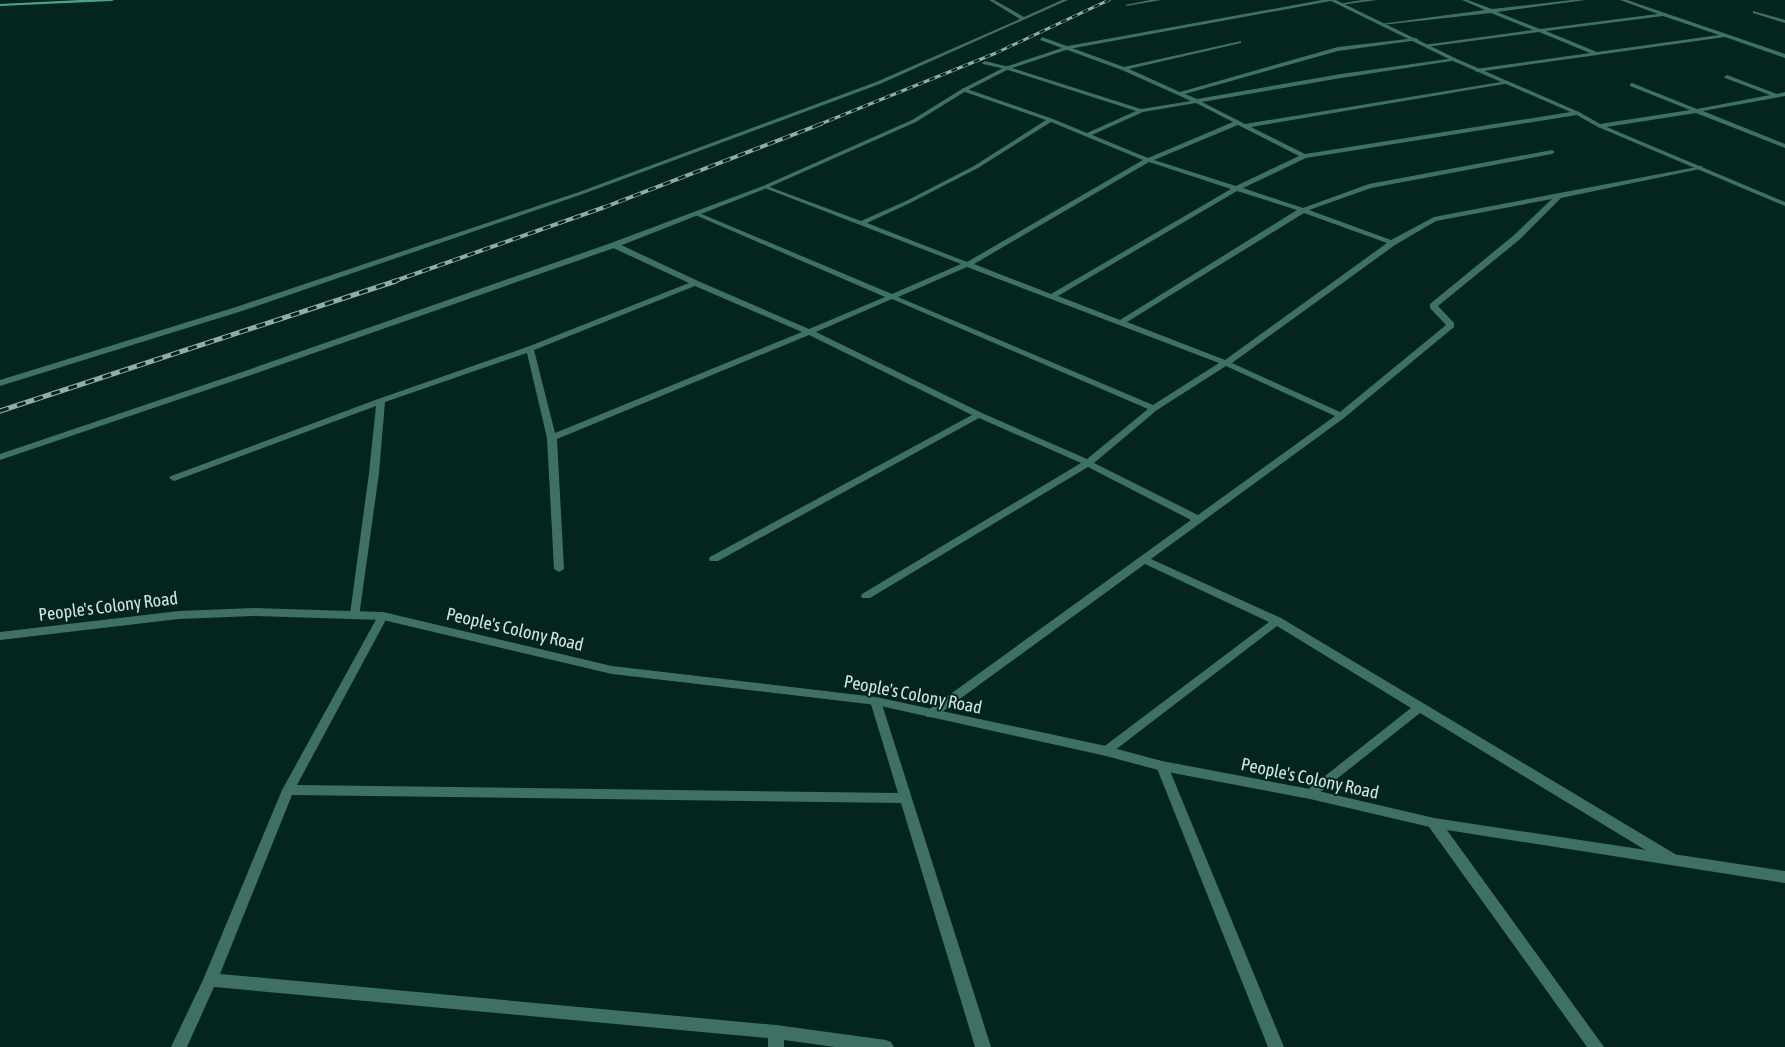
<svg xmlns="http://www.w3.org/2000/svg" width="1785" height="1047" viewBox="0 0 1785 1047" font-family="'Asap Condensed',sans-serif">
  <rect width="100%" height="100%" fill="#03251d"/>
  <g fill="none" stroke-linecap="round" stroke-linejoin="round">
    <path fill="#3e7163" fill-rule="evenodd" d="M 1753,11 L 1785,20 L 1785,23 L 1753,13 Z"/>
    <g fill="#3e7163" fill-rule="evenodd">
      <path d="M 989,0 L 994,0 L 1024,17 L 1062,0 L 1068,0 L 880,84 L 583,194 L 242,311 L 0,386 L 0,380 L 236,307 L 579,192 L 876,82 L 1020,19 Z"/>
      <path d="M 1150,0 L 1161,0 L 1127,6 L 1125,5 Z"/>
      <path d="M 1362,0 L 1377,0 L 1340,5 L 1338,4 Z"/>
      <path d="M 1462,0 L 1468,0 L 1492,9 L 1572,0 L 1586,0 L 1497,12 L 1540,29 L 1658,14 L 1620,0 L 1627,0 L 1785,54 L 1785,58 L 1725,37 L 1477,72 L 1475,71 L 1475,69 L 1590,53 L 1539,32 L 1426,47 L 1423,45 L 1533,30 L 1491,13 L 1382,25 L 1380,24 L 1485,10 ZM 1663,16 L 1719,35 L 1597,52 L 1546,31 Z"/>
      <path d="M 1042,37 L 1124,67 L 1241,41 L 1241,43 L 1129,69 L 1180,92 L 1338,47 L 1416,38 L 1419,40 L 1338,51 L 1185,94 L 1197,99 L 1341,74 L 1455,58 L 1458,60 L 1341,78 L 1202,102 L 1245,124 L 1507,81 L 1510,83 L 1251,127 L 1305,154 L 1577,111 L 1580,113 L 1577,115 L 1306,158 L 1243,188 L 1303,208 L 1369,184 L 1552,150 L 1555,152 L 1552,154 L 1371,188 L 1309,210 L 1391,240 L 1434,217 L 1702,166 L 1703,167 L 1700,169 L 1561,198 L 1519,240 L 1438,306 L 1454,323 L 1454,327 L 1344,418 L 1151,559 L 1281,618 L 1675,854 L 1677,858 L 1675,862 L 1670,863 L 1665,862 L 1420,713 L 1314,797 L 1310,799 L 1306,797 L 1304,794 L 1306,791 L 1411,708 L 1277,626 L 1110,754 L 1106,756 L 1102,754 L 1100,751 L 1102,748 L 1269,622 L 1145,564 L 935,717 L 927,717 L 925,714 L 927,711 L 1191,520 L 1088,467 L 870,598 L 862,598 L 861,596 L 862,594 L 1081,463 L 979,418 L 718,561 L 710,561 L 709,559 L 710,557 L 972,415 L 809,335 L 557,439 L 564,569 L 559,572 L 554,569 L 547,438 L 527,353 L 385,402 L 379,473 L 359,617 L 351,617 L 350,614 L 369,473 L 376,406 L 177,480 L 174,481 L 169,478 L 171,476 L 378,399 L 527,347 L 689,283 L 611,247 L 611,243 L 617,243 L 698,281 L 809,329 L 885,297 L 693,214 L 693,212 L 697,212 L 892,294 L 961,264 L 762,187 L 767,186 L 861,221 L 906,201 L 974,166 L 1046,120 L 962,91 L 961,90 L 964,88 L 1053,119 L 1087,133 L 1136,111 L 1005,69 L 983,64 L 982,63 L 985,61 L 1009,67 L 1141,109 L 1191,101 L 1122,70 L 1040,40 ZM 1196,103 L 1233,122 L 1148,158 L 1092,135 L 1143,112 ZM 1051,122 L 1143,160 L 967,262 L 867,223 L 910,203 L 978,168 ZM 1238,125 L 1299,156 L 1236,186 L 1154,160 ZM 1149,162 L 1231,189 L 1051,294 L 974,264 ZM 1237,191 L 1297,210 L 1120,320 L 1058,296 ZM 1552,199 L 1513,236 L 1430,304 L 1430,308 L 1446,325 L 1340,412 L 1232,363 L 1395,245 L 1436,221 ZM 1304,213 L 1387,243 L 1225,360 L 1127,322 ZM 967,267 L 1219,363 L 1153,405 L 898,297 ZM 695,286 L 802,332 L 555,433 L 534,350 ZM 892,299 L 1148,409 L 1087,459 L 982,413 L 816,332 ZM 1226,366 L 1335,416 L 1198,515 L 1094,463 L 1157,410 Z"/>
      <path d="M 1727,75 L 1777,94 L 1785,92 L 1785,96 L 1703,111 L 1785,144 L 1785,148 L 1696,113 L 1600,128 L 1597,126 L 1600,124 L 1690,110 L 1630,86 L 1630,84 L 1632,83 L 1697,109 L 1770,95 L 1725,78 L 1724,77 Z"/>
      <path d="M 383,612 L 388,616 L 297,785 L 898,793 L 870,701 L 872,698 L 880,698 L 991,1047 L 975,1047 L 901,803 L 292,795 L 220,974 L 776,1025 L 886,1040 L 891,1042 L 894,1047 L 835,1047 L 784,1040 L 784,1047 L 768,1047 L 768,1038 L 214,987 L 187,1047 L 171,1047 L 203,980 L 282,790 L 378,616 Z"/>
      <path d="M 1162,761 L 1166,763 L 1168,766 L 1284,1047 L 1268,1047 L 1156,766 L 1158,763 Z"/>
      <path d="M 1434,818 L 1439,819 L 1604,1047 L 1587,1047 L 1429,827 L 1428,823 L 1429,819 Z"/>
    </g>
    <g fill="#3e7163" fill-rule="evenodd">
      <path d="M 1322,0 L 1336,0 L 1457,59 L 1579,112 L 1602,125 L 1785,202 L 1785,206 L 1598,127 L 1575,114 L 1453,61 L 1331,1 L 1069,49 L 1009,69 L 966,91 L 916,122 L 767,188 L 617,247 L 251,375 L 0,460 L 0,454 L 245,371 L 611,243 L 763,186 L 912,120 L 962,89 L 1005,67 L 1068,46 Z"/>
      <path d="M 254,608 L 383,612 L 612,666 L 876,697 L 1106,746 L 1162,761 L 1310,789 L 1434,818 L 1785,871 L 1785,883 L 1434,828 L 1310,799 L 1162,771 L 1106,756 L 876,705 L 612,674 L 383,620 L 254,616 L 179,619 L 0,640 L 0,632 L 179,611 Z"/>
    </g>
    <path fill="#4ba189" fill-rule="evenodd" d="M 80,0 L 114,0 L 112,1 L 0,6 L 0,4 Z"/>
    <g stroke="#95aca5" stroke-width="3">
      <path id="rail-far2" d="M 818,125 L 996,53 L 1109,0"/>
    </g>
    <g stroke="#95aca5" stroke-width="4">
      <path id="rail-far1" d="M 392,282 L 605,207 L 821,124"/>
    </g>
    <g stroke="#95aca5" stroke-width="5">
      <path id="rail" d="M 0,411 L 396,281"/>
    </g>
    <use href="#rail-far2" stroke="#03251d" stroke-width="2" stroke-dasharray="6" stroke-linecap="butt"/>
    <use href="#rail-far1" stroke="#03251d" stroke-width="2.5" stroke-dasharray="8" stroke-linecap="butt"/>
    <use href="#rail" stroke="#03251d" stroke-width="3" stroke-dasharray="9" stroke-linecap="butt"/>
  </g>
  <g text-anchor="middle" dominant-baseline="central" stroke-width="4" stroke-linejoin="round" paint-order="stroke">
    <g font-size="18" fill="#d2e5de" stroke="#03251d">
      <text transform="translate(108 606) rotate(-7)">People's Colony Road</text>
      <text transform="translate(515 629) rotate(13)">People's Colony Road</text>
      <text transform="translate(913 694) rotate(11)">People's Colony Road</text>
      <text transform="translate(1310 778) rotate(12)">People's Colony Road</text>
    </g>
  </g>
</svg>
